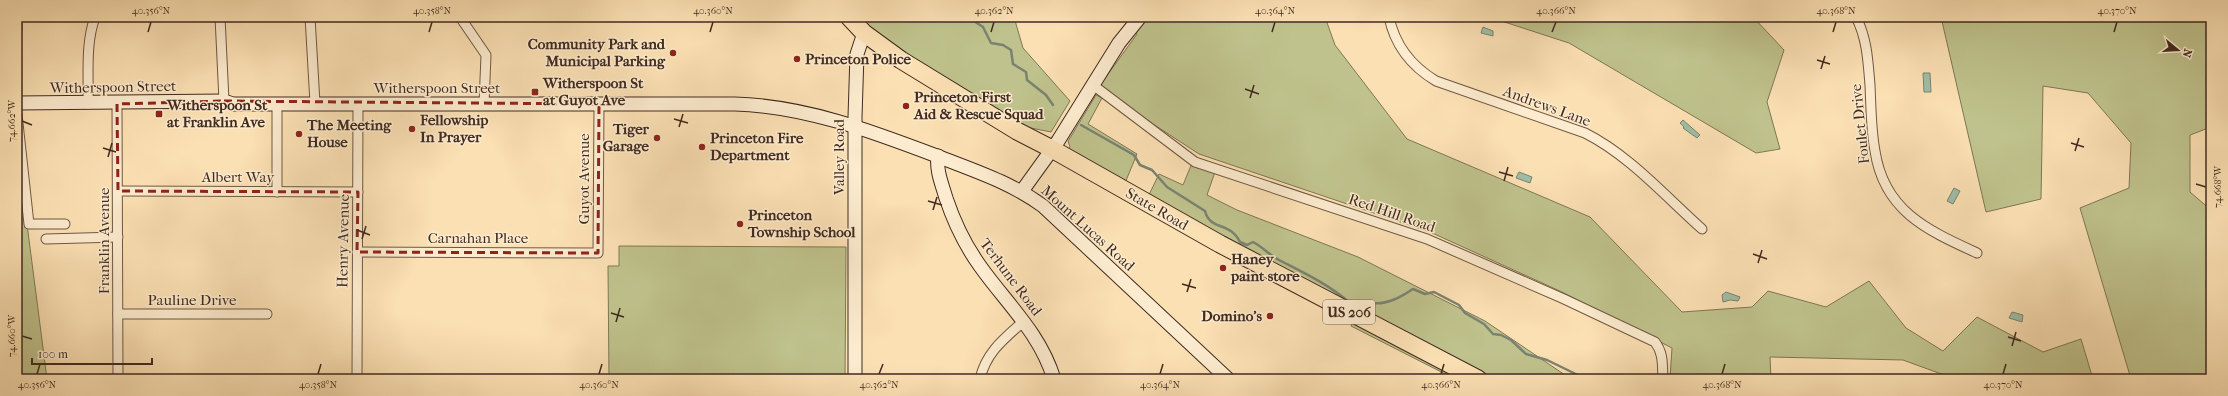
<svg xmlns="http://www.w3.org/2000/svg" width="2228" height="396" viewBox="0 0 2228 396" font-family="'IM FELL French Canon',serif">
  <rect width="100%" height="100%" fill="#fbe0b3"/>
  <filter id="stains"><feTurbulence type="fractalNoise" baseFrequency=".005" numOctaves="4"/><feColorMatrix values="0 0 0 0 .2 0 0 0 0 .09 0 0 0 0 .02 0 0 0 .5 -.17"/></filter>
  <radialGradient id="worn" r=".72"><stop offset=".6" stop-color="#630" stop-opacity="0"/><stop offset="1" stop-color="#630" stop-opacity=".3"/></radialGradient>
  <g fill="#bfc28c" stroke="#807656">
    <path d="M 611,17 L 687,17 L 682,21 Z"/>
    <path d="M 857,17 L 1014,17 L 1023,48 L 1070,101 L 1051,132 L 1026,127 L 916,62 Z"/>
    <path d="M 1132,17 L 1325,17 L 1335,45 L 1407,139 L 1590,217 L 1682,312 L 1752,307 L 1768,291 L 1826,307 L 1869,281 L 1906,328 L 1943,351 L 1977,317 L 2043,352 L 2081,339 L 2093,379 L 1955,379 L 1903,360 L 1770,357 L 1771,379 L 1670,379 L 1672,348 L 1562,292 L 1430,232 L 1199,154 L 1098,88 L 1137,34 Z"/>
    <path d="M 1489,17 L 1753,17 L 1784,50 L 1767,102 L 1780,149 L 1756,153 L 1569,43 Z"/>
    <path d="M 1941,17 L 2211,17 L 2206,82 L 2211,87 L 2211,127 L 2190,135 L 2190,192 L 2211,210 L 2211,276 L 2206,280 L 2211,379 L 2131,379 L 2080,208 L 2129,188 L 2131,143 L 2088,93 L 2043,86 L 2041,199 L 1986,212 Z"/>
    <path d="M 1096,95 L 1102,98 L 1088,124 L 1137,154 L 1125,183 L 1068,149 L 1070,147 L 1068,141 L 1070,138 Z"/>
    <path d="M 1192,163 L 1215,172 L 1207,195 L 1237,210 L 1358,257 L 1485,321 L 1571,379 L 1495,379 L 1351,306 L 1148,197 L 1159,174 L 1183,185 Z"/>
    <path d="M 17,170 L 20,170 L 47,379 L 17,379 Z"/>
    <path d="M 619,246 L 846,247 L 845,379 L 609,379 L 608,266 L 619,266 Z"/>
    <path d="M 1353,321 L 1466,379 L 1455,379 L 1351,326 Z"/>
  </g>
  <g fill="#a0bea7" stroke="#7a8371">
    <path d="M 1483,27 L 1493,31 L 1493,36 L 1481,33 Z"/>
    <path d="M 1923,73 L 1930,73 L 1931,92 L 1924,92 Z"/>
    <path d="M 1683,120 L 1700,135 L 1697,138 L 1683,128 L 1684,127 L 1680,123 Z"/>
    <path d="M 1519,172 L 1532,177 L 1530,183 L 1516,178 Z"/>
    <path d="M 1954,188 L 1960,191 L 1953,204 L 1947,201 Z"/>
    <path d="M 1726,292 L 1740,297 L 1738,301 L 1730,300 L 1723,302 L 1722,295 Z"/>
    <path d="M 2012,312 L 2023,315 L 2022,322 L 2009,318 Z"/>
  </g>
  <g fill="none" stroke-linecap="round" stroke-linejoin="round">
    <g stroke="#7a8371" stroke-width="2.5">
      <path d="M 968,17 L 983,27 L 991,43 L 1003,45 L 1011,50 L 1013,64 L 1026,72 L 1027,80 L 1046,95 L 1053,105"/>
      <path d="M 865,20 L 865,17"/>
      <path d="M 1081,125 L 1134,155 L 1140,165 L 1152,170 L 1167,187 L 1205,211 C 1210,231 1230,221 1240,242 L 1247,245 L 1253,242 C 1263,247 1269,255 1279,260 C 1304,273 1328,284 1350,303 C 1359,300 1363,302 1372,303 C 1387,305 1401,297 1413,289 L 1425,294 L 1434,292 L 1459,305 L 1465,313 L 1484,324 L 1493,334 L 1501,335 L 1511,340 L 1526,354 L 1547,360 L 1586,379"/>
    </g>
    <g stroke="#705844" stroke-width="11">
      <g id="street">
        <path d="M 220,17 L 224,101"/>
        <path d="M 310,17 L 315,103"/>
        <path d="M 460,17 L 486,55 L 484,104"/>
        <path d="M 1389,17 C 1395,46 1411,66 1436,81 L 1585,133 C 1629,155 1665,196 1702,229"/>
        <path d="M 1856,17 C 1867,38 1868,61 1870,85 C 1871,107 1871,130 1875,151 C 1884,211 1927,230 1977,253"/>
        <path d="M 17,29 L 17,17"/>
        <path d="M 1093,85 L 1195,162 L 1427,239 L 1564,299 L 1655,342 C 1664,354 1662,365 1663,379"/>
        <path d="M 88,104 C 89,75 85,45 95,17"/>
        <path d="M 117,104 L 118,379"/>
        <path d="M 277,104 L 277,192"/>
        <path d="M 17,114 L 29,224 L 65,224"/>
        <path d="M 118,191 L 358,192"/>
        <path d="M 46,239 L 118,237"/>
        <path d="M 357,252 L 598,253 L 599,104"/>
        <path d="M 118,314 L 267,314"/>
        <path d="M 357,379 L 358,104"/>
        <path d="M 980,379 C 986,352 1005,338 1024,321"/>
      </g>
    </g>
    <g stroke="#412a1f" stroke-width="15">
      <g id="secondary">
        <path d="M 17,103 L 224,101 L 233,104 L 735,104 C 805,106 871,131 937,156 C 975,171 1010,182 1043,206 L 1228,379"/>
        <path d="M 938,156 C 936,171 942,184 946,198 C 954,222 965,245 980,266 C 1007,304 1040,333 1054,379"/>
        <path d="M 1022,191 L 1058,141 L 1119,43 L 1140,17"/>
        <path d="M 855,379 L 855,117 L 857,54 L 864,33"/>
      </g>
    </g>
    <g stroke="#412a1f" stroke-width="19">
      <path id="highway" d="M 849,17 L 864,33 L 901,60 L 1017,131 L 1052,149 L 1220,244 L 1478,379"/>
    </g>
    <use href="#street" stroke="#fcebce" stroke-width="9"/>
    <use href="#secondary" stroke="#fcebce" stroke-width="13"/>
    <use href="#highway" stroke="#fbe0b3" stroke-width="17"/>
  </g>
  <path fill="none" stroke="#8f2418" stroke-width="3" stroke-dasharray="8 5" stroke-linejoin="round" d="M 224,101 L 599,104 L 598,253 L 357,252 L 358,192 L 118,191 L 117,104 Z"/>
  <path fill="none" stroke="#412a1f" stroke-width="1.5" d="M 148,32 L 151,22M 429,32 L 432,22M 710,32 L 713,22M 991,32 L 994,22M 1272,32 L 1275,22M 1552,32 L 1556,22M 1833,32 L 1836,22M 2114,32 L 2117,22M 1817,60 L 1830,64M 1821,69 L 1825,56M 1245,89 L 1259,94M 1250,98 L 1254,85M 674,119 L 688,123M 22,121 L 32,125M 679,127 L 683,114M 2071,143 L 2084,147M 103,148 L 116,152M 2075,151 L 2079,138M 108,157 L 112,143M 1499,172 L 1513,176M 1504,181 L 1508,167M 2196,184 L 2206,187M 928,201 L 942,205M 933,210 L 937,197M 357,230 L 370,235M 362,239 L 366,226M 1753,254 L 1767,259M 1758,263 L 1762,250M 1182,284 L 1196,288M 1187,292 L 1191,279M 611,313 L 624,317M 616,322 L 620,308M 22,336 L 32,339M 2008,337 L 2021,341M 2012,346 L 2016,332M 37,374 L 40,364M 318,374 L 321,364M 599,374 L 602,364M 879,374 L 883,364M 1160,374 L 1163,364M 1441,374 L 1444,364M 1722,374 L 1725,364M 2003,374 L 2006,364"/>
  <g fill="#8f2418" stroke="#fcebce" stroke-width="1.5">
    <circle cx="673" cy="53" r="4"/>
    <circle cx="797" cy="59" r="4"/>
    <rect x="531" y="88" width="8" height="8" rx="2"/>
    <circle cx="906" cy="106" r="4"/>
    <rect x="155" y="110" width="8" height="8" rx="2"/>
    <circle cx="412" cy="129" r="4"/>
    <circle cx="299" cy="134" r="4"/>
    <circle cx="657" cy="138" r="4"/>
    <circle cx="702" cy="147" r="4"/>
    <circle cx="740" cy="224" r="4"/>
    <circle cx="1223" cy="268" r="4"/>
    <circle cx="1270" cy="316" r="4"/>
  </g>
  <g text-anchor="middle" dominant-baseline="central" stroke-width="3" stroke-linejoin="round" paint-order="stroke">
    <rect fill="#fcebce" stroke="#796454" stroke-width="1" x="1323" y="300" width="52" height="24" rx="3"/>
    <g font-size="14" font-weight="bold" fill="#412a1f">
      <text x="1349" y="312">US 206</text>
    </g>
    <g font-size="15" font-weight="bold" fill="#412a1f" stroke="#fcebce" text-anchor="start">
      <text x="665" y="44" text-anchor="end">Community Park and<tspan x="665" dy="17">Municipal Parking</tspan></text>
      <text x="805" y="59">Princeton Police</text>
      <text x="543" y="83">Witherspoon St<tspan x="543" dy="17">at Guyot Ave</tspan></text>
      <text x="914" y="97">Princeton First<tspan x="914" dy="17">Aid &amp; Rescue Squad</tspan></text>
      <text x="167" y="105">Witherspoon St<tspan x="167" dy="17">at Franklin Ave</tspan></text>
      <text x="420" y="120">Fellowship<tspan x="420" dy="17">In Prayer</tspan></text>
      <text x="307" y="125">The Meeting<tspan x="307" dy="17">House</tspan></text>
      <text x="649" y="129" text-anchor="end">Tiger<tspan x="649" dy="17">Garage</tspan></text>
      <text x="710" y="138">Princeton Fire<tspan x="710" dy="17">Department</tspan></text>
      <text x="748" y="215">Princeton<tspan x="748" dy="17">Township School</tspan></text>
      <text x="1231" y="259">Haney<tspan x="1231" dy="17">paint store</tspan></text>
      <text x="1262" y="316" text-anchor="end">Domino's</text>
    </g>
    <g font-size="15" fill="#412a1f" stroke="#fcebce">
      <text transform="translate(113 87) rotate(-1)">Witherspoon Street</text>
      <text x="437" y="88">Witherspoon Street</text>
      <text transform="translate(1547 106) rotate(20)">Andrews Lane</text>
      <text transform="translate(1860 124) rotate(-96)">Foulet Drive</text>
      <text transform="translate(839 157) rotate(-90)">Valley Road</text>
      <text x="238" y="177">Albert Way</text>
      <text transform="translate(584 179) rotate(-90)">Guyot Avenue</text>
      <text transform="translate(1157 209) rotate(30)">State Road</text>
      <text transform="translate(1392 213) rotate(19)">Red Hill Road</text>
      <text transform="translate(1088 228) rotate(42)">Mount Lucas Road</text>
      <text x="478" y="238">Carnahan Place</text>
      <text transform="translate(104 241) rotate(-90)">Franklin Avenue</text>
      <text transform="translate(343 241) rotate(-89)">Henry Avenue</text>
      <text transform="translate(1011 277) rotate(53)">Terhune Road</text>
      <text x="192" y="300">Pauline Drive</text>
    </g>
  </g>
  <rect width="2228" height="396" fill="none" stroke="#fbe0b3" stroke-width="44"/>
  <g transform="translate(2178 50) rotate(108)" stroke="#fcebce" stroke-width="3" paint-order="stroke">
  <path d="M0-3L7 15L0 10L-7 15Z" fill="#412a1f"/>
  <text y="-6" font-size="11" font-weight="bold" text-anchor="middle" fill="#412a1f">N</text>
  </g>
  <path d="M32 358v6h120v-6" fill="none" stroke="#412a1f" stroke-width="2"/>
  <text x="38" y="358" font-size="12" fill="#412a1f" stroke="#fcebce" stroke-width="3" paint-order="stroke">100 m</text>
  <rect x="22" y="22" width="2184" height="352" fill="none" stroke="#412a1f" stroke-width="1.5"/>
  <g font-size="10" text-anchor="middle" fill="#412a1f">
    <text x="151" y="14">40.356°N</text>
    <text x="432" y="14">40.358°N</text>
    <text x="713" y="14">40.360°N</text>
    <text x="994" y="14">40.362°N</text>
    <text x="1275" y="14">40.364°N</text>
    <text x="1556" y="14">40.366°N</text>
    <text x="1836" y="14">40.368°N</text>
    <text x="2117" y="14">40.370°N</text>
    <text transform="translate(11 121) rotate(-90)" y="4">74.662°W</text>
    <text transform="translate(2217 187) rotate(-90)" y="4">74.668°W</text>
    <text transform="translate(11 336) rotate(-90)" y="4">74.660°W</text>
    <text x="37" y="388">40.356°N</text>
    <text x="318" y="388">40.358°N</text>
    <text x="599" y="388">40.360°N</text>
    <text x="879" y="388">40.362°N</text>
    <text x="1160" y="388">40.364°N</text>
    <text x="1441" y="388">40.366°N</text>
    <text x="1722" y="388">40.368°N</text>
    <text x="2003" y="388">40.370°N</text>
  </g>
  <rect width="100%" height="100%" filter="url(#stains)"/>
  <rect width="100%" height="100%" fill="url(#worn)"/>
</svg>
